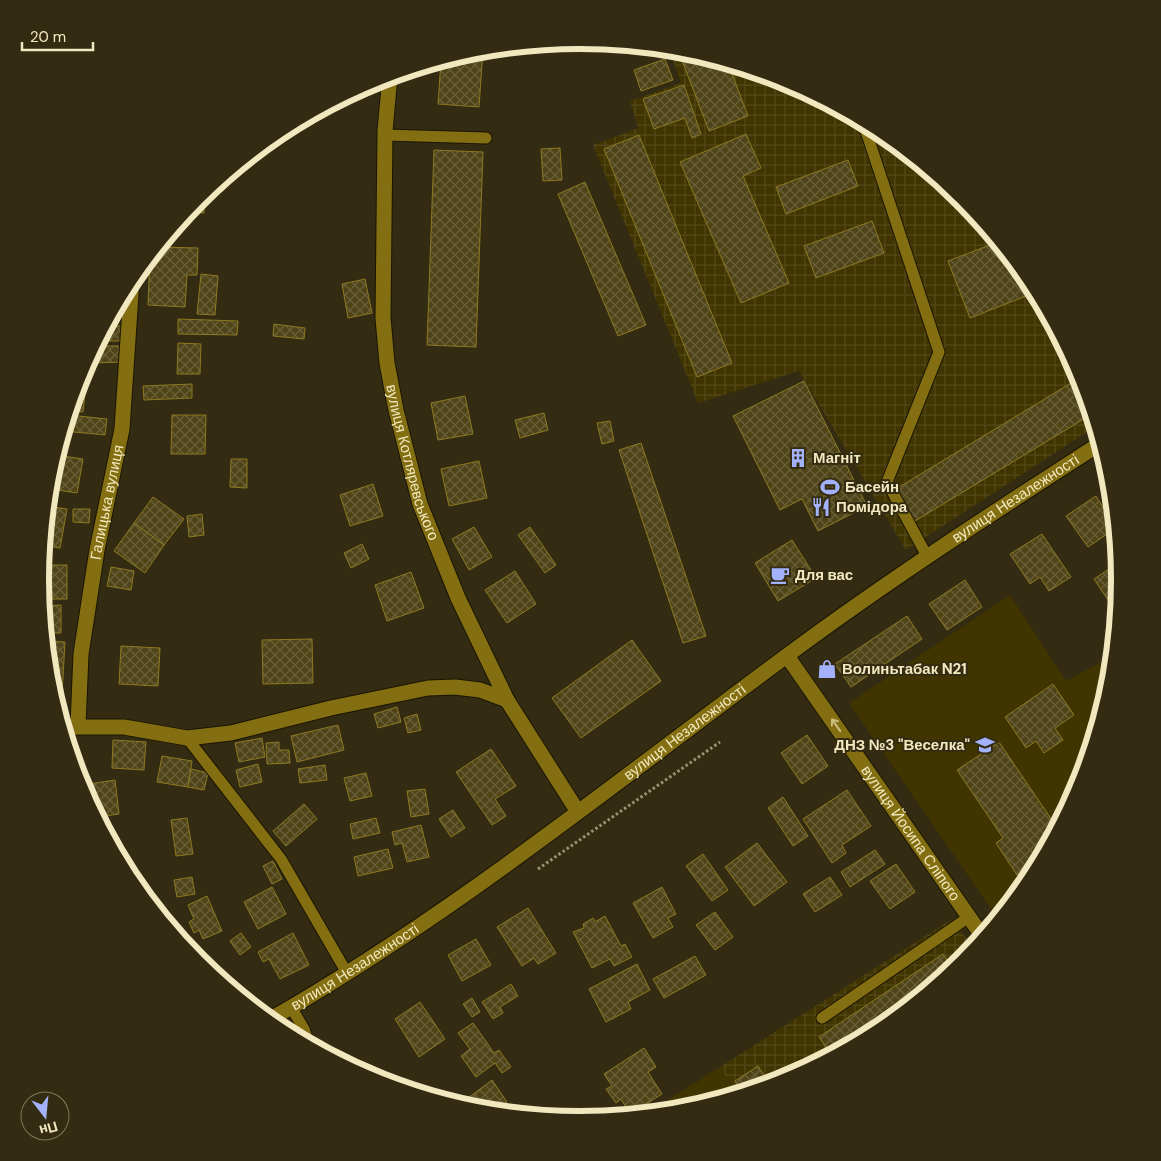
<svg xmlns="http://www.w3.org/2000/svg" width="1161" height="1161" viewBox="0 0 1161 1161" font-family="'DM Sans',sans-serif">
  <defs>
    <pattern id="industrial-grid" width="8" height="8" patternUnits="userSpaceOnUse" patternTransform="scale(1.25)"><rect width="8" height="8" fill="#403400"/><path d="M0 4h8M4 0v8" fill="none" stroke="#534818"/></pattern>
    <pattern id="building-cross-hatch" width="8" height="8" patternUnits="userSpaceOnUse" patternTransform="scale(1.25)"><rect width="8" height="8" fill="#4f4418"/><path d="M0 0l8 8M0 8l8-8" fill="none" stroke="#695f38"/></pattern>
  </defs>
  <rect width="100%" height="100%" fill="#332c12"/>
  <g fill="#403400">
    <path d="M 1010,595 L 1066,681 L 1114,655 L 1111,686 L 1080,788 L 1030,881 L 998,919 L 849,703 Z"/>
    <path d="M 720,1067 L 737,1095 L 686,1111 L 644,1115 Z"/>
  </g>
  <g fill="url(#industrial-grid)">
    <path d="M 669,49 L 686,50 L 788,81 L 881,131 L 963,199 L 1030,280 L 1080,374 L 1096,426 L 906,550 L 799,371 L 698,403 L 593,145 L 638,128 L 630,101 L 681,83 Z"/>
    <path d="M 952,919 L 974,949 L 962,963 L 881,1030 L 787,1080 L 737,1095 L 720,1067 Z"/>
  </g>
  <g fill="url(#building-cross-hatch)" stroke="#8d7921">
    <path d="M 475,50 L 483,50 L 479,107 L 438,104 L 441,61 Z"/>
    <path d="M 678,50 L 728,63 L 748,116 L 709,131 Z"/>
    <path d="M 665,59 L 673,80 L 641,91 L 634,70 Z"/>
    <path d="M 684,85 L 701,134 L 692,138 L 685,118 L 654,129 L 643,99 Z"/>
    <path d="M 746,134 L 761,168 L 743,176 L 789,283 L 741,303 L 680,162 Z"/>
    <path d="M 639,135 L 732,363 L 697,377 L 604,149 Z"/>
    <path d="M 560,148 L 562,180 L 543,181 L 541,149 Z"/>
    <path d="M 434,150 L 483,152 L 476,347 L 427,345 Z"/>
    <path d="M 848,160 L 858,186 L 786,214 L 776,187 Z"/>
    <path d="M 585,182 L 646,325 L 618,336 L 558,194 Z"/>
    <path d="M 204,193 L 204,213 L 187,212 L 199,198 Z"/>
    <path d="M 872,221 L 884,253 L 816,278 L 804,246 Z"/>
    <path d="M 172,230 L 173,243 L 162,243 Z"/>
    <path d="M 998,242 L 1030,280 L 1036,292 L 970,318 L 948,261 Z"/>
    <path d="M 159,247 L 198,248 L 197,275 L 187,275 L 185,307 L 148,305 L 150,257 Z"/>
    <path d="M 201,274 L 218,276 L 215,315 L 197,314 Z"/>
    <path d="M 365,279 L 372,313 L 348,318 L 342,284 Z"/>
    <path d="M 178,319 L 238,321 L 237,335 L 178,334 Z"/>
    <path d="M 274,324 L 305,328 L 304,339 L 273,336 Z"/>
    <path d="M 107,326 L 122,326 L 122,341 L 98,341 Z"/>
    <path d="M 178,343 L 201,344 L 200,374 L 177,374 Z"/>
    <path d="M 96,346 L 121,346 L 121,362 L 96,363 Z"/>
    <path d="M 1081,377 L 1092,414 L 915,521 L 896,489 Z"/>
    <path d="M 804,381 L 867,506 L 818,531 L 802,499 L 780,510 L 733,416 Z"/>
    <path d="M 192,384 L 192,398 L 144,400 L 143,386 Z"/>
    <path d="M 75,392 L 85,394 L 83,412 L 70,411 Z"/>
    <path d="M 465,396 L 473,434 L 438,440 L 431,403 Z"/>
    <path d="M 544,413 L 548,430 L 520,438 L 515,420 Z"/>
    <path d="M 69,415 L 107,419 L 105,435 L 64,431 Z"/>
    <path d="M 172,415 L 206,415 L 205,454 L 171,454 Z"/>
    <path d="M 610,421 L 614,441 L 602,444 L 597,423 Z"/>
    <path d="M 641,443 L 706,636 L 683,643 L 619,450 Z"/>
    <path d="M 56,455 L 83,459 L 77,493 L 51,489 L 54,470 L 52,470 Z"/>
    <path d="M 231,459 L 247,459 L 247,488 L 230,487 Z"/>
    <path d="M 479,461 L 487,498 L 449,506 L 441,469 Z"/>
    <path d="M 373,484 L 383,516 L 350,526 L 340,495 Z"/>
    <path d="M 1096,496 L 1116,528 L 1088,547 L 1066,516 Z"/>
    <path d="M 153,497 L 184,519 L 164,545 L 134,523 Z"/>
    <path d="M 47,506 L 67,509 L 60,548 L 43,545 Z"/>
    <path d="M 73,509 L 90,509 L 89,523 L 73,522 Z"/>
    <path d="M 202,514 L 204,535 L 189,537 L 187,516 Z"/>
    <path d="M 134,523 L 164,545 L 145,573 L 114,551 Z"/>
    <path d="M 474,527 L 492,557 L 469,570 L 452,539 Z"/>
    <path d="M 530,527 L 556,565 L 545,573 L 518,535 Z"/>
    <path d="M 1042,534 L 1071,577 L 1049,591 L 1040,577 L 1030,584 L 1010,554 Z"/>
    <path d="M 792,540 L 816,578 L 778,601 L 755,563 Z"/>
    <path d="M 362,544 L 369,559 L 351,568 L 344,553 Z"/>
    <rect x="42" y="565" width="25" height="34"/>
    <path d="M 111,567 L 134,571 L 131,590 L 107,586 Z"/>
    <path d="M 1109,569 L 1120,586 L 1119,601 L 1112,606 L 1094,579 Z"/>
    <path d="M 515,571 L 536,604 L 507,623 L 485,590 Z"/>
    <path d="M 411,572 L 424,608 L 387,621 L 375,585 Z"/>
    <path d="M 965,580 L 982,607 L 947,630 L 929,604 Z"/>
    <path d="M 61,605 L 61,633 L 45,633 L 42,606 Z"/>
    <path d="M 907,616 L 922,639 L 851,687 L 835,664 Z"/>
    <path d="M 312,639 L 313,683 L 263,684 L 262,640 Z"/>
    <path d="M 632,640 L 661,681 L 581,738 L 552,698 Z"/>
    <path d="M 46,641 L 65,642 L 62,694 L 53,694 L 50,686 Z"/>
    <path d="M 121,646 L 160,648 L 158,686 L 119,684 Z"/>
    <path d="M 1053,684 L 1074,715 L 1055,728 L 1063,740 L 1044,753 L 1036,741 L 1026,748 L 1005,717 Z"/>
    <path d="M 397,707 L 401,722 L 378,728 L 374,714 Z"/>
    <path d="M 417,714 L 421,730 L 408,733 L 404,718 Z"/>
    <path d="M 338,725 L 344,750 L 297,762 L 291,736 Z"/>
    <path d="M 807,735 L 828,766 L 802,784 L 781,753 Z"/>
    <path d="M 262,738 L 265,757 L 239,762 L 235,743 Z"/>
    <path d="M 113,740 L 146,742 L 144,770 L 112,768 Z"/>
    <path d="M 279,742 L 279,750 L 289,750 L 290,763 L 267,764 L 266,743 Z"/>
    <path d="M 999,742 L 1058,829 L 1031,879 L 1024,870 L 1017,875 L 996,843 L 1003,838 L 957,770 Z"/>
    <path d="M 491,749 L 516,786 L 495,799 L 506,816 L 492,825 L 456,772 Z"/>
    <path d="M 162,756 L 192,761 L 188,787 L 157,782 Z"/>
    <path d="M 258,764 L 262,782 L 240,787 L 236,770 Z"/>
    <path d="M 325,765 L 327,780 L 300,783 L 298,769 Z"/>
    <path d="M 191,769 L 208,773 L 204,790 L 188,787 Z"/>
    <path d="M 366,773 L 372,796 L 350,801 L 344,778 Z"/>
    <path d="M 115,780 L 119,814 L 97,817 L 82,785 Z"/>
    <path d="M 425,789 L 429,814 L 411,817 L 407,791 Z"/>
    <path d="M 847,790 L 871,826 L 842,845 L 846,853 L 832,863 L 803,819 Z"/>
    <path d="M 783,797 L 808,836 L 793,846 L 768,808 Z"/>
    <path d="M 304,804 L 317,819 L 286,846 L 273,831 Z"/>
    <path d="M 453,810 L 465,828 L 451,837 L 439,819 Z"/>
    <path d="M 187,818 L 193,854 L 176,856 L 171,820 Z"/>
    <path d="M 376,818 L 380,833 L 353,839 L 350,824 Z"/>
    <path d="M 421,825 L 429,857 L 407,862 L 402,843 L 395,845 L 392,832 Z"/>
    <path d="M 757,843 L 787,882 L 754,906 L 725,867 Z"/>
    <path d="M 388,849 L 393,868 L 358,876 L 354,857 Z"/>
    <path d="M 875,850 L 885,864 L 850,887 L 841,872 Z"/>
    <path d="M 703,854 L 728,890 L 712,901 L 686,866 Z"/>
    <path d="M 273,861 L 282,879 L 272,884 L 263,866 Z"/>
    <path d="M 896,864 L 915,892 L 890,909 L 870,881 Z"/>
    <path d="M 192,877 L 195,894 L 177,897 L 174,880 Z"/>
    <path d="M 830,877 L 842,895 L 815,912 L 803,894 Z"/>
    <path d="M 272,887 L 286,914 L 258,929 L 244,902 Z"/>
    <path d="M 662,887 L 676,914 L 668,918 L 673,927 L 653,938 L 633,903 Z"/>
    <path d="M 207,896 L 222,931 L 203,939 L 199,930 L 194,933 L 189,922 L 194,919 L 188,905 Z"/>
    <path d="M 528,908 L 556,953 L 538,964 L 534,958 L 522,966 L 497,927 Z"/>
    <path d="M 715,912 L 733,937 L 715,950 L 696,925 Z"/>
    <path d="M 605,916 L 621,946 L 625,944 L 632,957 L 614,966 L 610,959 L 592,968 L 573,932 L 584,928 L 583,924 L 593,918 L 595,922 Z"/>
    <path d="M 178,927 L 182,938 L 186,936 L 197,961 L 172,930 Z"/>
    <path d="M 241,933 L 251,947 L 240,955 L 230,941 Z"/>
    <path d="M 293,933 L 309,965 L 280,979 L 269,959 L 263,962 L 258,952 Z"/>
    <path d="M 476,939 L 491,965 L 462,981 L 448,955 Z"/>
    <path d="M 968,945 L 971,952 L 962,963 L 956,952 Z"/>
    <path d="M 943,954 L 954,970 L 881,1030 L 832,1056 L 819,1037 Z"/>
    <path d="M 695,956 L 706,975 L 664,998 L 653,979 Z"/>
    <path d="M 637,964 L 650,990 L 628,1002 L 631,1009 L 606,1022 L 589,989 Z"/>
    <path d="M 511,984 L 518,996 L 500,1007 L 503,1013 L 493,1019 L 482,1002 Z"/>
    <path d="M 472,998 L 480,1012 L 472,1017 L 463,1004 Z"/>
    <path d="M 420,1002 L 445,1039 L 419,1057 L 395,1019 Z"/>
    <path d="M 473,1023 L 494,1053 L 499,1050 L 511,1067 L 502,1073 L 495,1063 L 476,1077 L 461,1056 L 470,1049 L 458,1033 Z"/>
    <path d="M 644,1048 L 656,1067 L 648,1072 L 662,1094 L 630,1114 L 621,1099 L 616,1103 L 606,1089 L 612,1086 L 604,1074 Z"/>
    <path d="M 758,1066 L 770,1085 L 743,1093 L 735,1081 Z"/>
    <path d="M 492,1080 L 507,1102 L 494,1111 L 495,1113 L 477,1111 L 468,1098 Z"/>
    <path d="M 613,1109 L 618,1117 L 600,1119 L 599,1119 Z"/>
  </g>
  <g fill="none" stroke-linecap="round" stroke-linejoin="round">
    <g stroke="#1b1400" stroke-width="13">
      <g id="lane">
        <path d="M 863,122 L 939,352 L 887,482 L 927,556"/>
        <path d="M 385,135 L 486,138"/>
        <path d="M 187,738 L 281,859 L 347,973"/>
        <path d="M 291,1007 L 304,1029 L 309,1045"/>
        <path d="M 822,1018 L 969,917"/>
      </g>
    </g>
    <g stroke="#1b1400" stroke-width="17">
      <g id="street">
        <path id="s1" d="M 390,76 L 385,131 L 383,318 L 387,363 L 396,410 L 420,504 L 458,598 L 507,700 L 578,812"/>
        <path id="s2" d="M 787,656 L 983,937"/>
        <path id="s3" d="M 78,725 L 81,654 L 97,550 L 122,429 L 132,279"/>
        <path d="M 63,727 L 124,727 L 187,738 L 231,733 L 331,708 L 428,688 L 455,687 L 480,690 L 507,700"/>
      </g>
    </g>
    <g stroke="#1b1400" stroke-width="17">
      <g id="secondary">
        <path id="s4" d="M 269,1020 C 451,916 616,782 785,657 C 887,581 994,512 1101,443"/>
      </g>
    </g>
    <path stroke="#9c9372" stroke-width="3" stroke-dasharray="2.5 2.5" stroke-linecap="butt" d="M 538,869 L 720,742"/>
    <use href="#lane" stroke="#836f11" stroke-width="11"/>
    <use href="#street" stroke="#836f11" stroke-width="15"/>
    <use href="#secondary" stroke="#836f11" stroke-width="15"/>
  </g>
  <defs><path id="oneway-shaft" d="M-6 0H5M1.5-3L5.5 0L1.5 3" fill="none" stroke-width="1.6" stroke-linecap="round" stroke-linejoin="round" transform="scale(1.25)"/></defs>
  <use stroke="#cbbe83" href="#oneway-shaft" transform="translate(836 725) rotate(-125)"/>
  <defs>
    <g id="building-bare" transform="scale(1.5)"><path d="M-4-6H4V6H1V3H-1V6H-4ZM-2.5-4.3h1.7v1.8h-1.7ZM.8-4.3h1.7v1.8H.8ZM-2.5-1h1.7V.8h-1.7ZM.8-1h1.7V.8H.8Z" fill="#a4b2fc" stroke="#332c12" stroke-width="2.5" paint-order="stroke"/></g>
    <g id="stadium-bare" transform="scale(1.5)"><path d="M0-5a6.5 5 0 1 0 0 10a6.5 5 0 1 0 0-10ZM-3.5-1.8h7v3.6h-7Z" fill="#a4b2fc" stroke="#332c12" stroke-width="2.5" paint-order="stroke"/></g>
    <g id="restaurant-bare" transform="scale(1.5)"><path d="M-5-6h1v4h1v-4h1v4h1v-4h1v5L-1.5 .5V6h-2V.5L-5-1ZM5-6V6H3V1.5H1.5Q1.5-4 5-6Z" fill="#a4b2fc" stroke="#332c12" stroke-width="2.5" paint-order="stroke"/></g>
    <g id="cafe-bare" transform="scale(1.5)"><path d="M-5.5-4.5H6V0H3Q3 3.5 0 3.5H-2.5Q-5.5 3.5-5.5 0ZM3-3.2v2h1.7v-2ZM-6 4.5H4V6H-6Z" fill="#a4b2fc" stroke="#332c12" stroke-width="2.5" paint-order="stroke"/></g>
    <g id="shop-bare" transform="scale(1.5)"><path d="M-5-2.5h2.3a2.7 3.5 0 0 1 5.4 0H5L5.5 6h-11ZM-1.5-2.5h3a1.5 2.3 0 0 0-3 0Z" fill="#a4b2fc" stroke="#332c12" stroke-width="2.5" paint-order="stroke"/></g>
    <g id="school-bare" transform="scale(1.5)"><path d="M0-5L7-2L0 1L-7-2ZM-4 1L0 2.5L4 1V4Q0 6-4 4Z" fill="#a4b2fc" stroke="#332c12" stroke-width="2.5" paint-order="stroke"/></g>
  </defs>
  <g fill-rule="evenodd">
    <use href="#building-bare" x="798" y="458"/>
    <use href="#stadium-bare" x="830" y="487"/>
    <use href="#restaurant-bare" x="821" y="507"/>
    <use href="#cafe-bare" x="780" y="575"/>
    <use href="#shop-bare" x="827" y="669"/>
    <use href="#school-bare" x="985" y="745"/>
  </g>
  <g text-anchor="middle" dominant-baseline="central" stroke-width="4" stroke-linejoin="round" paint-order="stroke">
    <g font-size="15" font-weight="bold" fill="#f2e8c0" stroke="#332c12" text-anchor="start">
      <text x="813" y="458">Магніт</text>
      <text x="845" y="487">Басейн</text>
      <text x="836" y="507">Помідора</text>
      <text x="795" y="575">Для вас</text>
      <text x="842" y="669">Волиньтабак N21</text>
      <text x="970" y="745" text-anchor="end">ДНЗ №3 "Веселка"</text>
    </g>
    <g font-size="15" fill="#f2e8c0" stroke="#332c12">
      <text stroke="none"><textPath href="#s1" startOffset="390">вулиця Котляревського</textPath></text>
      <text stroke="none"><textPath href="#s4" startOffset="911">вулиця Незалежності</textPath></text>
      <text stroke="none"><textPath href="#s3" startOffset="225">Галицька вулиця</textPath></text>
      <text stroke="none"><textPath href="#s4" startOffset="506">вулиця Незалежності</textPath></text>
      <text stroke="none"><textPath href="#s2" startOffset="216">вулиця Йосипа Сліпого</textPath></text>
      <text stroke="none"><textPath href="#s4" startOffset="101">вулиця Незалежності</textPath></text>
    </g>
  </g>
  <path d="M0 0H1161V1161H0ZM49 580a531 531 0 1 1 1062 0a531 531 0 1 1-1062 0Z" fill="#332c12" fill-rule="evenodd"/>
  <path fill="none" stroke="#f2e8c0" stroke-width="6" d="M49 580a531 531 0 1 1 1062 0a531 531 0 1 1-1062 0Z"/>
  <g transform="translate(45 1116) rotate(164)"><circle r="24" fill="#332c12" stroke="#7f7758"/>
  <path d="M0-4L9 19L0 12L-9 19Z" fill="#a4b2fc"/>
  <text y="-8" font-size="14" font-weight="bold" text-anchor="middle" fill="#f2e8c0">Пн</text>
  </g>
  <path d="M22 42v8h71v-8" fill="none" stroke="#f2e8c0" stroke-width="2.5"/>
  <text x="30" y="42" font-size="15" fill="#f2e8c0" stroke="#332c12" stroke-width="4" paint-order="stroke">20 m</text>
</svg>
